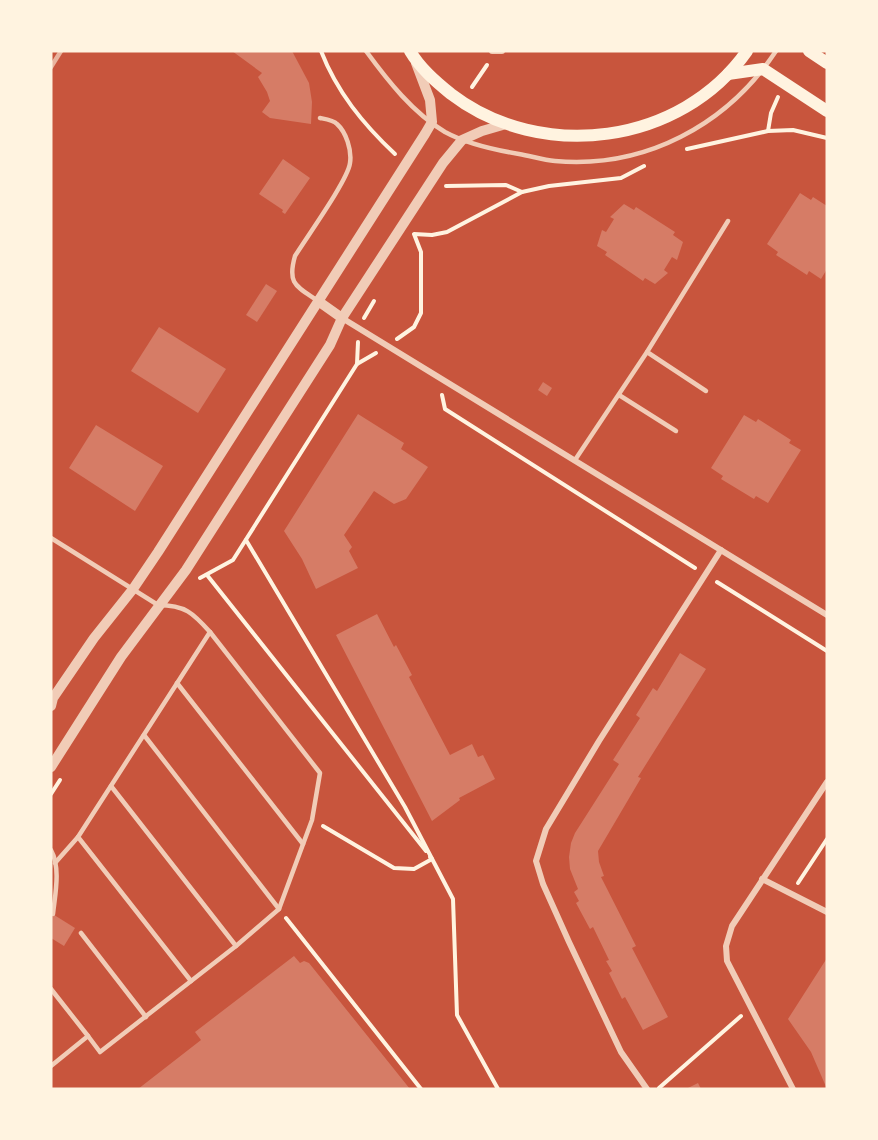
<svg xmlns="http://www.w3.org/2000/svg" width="878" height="1140" viewBox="0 0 878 1140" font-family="'Nunito Sans',sans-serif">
  <rect width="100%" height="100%" fill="#c8553d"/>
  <g fill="#d67c66">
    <path d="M 232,51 L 292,51 L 309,83 L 312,102 L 311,124 L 270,118 L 262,112 L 270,101 L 267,92 L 258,77 L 262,73 Z"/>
    <path d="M 283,159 L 310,178 L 285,214 L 282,212 L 283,210 L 259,194 Z"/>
    <path d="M 800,193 L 811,200 L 813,197 L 827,206 L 827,269 L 821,279 L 809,271 L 807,275 L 776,255 L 778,252 L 767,244 Z"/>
    <path d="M 624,204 L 634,210 L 636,207 L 675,232 L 673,235 L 683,242 L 677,260 L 672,257 L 664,270 L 668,273 L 655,284 L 645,278 L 643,281 L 605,255 L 607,252 L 597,246 L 602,230 L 606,232 L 614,219 L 610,217 Z"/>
    <path d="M 266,284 L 277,291 L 257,322 L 246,315 Z"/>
    <path d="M 159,327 L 226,369 L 198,413 L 131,371 Z"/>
    <path d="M 543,382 L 552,388 L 547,396 L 538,390 Z"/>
    <path d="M 358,414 L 404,443 L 401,449 L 428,467 L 406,499 L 394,504 L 374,491 L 344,535 L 352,547 L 349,551 L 358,568 L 316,589 L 302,559 L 284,531 Z"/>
    <path d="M 744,415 L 756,422 L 758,419 L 791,440 L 789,443 L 801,450 L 768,503 L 756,496 L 754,499 L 721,479 L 723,476 L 711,468 Z"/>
    <path d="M 96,425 L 163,466 L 135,511 L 69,468 Z"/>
    <path d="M 377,614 L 394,647 L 396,645 L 412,675 L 409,677 L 450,755 L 472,744 L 478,757 L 483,755 L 495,779 L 459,798 L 460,800 L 432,821 L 336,635 Z"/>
    <path d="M 680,653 L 706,669 L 638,777 L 641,778 L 598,851 L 599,862 L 604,876 L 601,877 L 636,946 L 632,948 L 668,1017 L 643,1030 L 625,997 L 622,999 L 609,973 L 612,971 L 606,961 L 609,960 L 593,927 L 590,929 L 576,903 L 579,901 L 574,892 L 578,889 L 570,869 L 569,857 L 571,843 L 575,833 L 619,764 L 613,760 L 640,718 L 636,715 L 653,688 L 657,691 Z"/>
    <path d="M 51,913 L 75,928 L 64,946 L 51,938 Z"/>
    <path d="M 294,956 L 300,963 L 304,961 L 309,963 L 410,1089 L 138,1089 L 201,1040 L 195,1032 Z"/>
    <path d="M 827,958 L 827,1089 L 811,1052 L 788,1019 Z"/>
    <path d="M 698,1083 L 701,1089 L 686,1089 Z"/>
  </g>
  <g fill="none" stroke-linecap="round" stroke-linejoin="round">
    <g stroke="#fff3e0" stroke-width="4">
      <path d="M 321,51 C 337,92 363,124 395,154"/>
      <path d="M 472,87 L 487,65"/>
      <path d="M 768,131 L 771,113 L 778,97"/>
      <path d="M 687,149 L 768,131 L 793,130 L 827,138"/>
      <path d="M 446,186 L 506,185 L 522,192"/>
      <path d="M 364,318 L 374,301"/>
      <path d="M 397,339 L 414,327 L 421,313 L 421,252 L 414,234 L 432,235 L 447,232 L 522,192 L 549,186 L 621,178 L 644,166"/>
      <path d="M 357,364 L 376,353"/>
      <path d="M 442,395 L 445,409 L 695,568"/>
      <path d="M 246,540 L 405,807 L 453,899 L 457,1015 L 498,1089"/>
      <path d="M 207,575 L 426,851"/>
      <path d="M 200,578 L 233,560 L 357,364 L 358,342"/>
      <path d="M 717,582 L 827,651"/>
      <path d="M 51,794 L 60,780"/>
      <path d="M 323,826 L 394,868 L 414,869 L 432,859 L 430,857"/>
      <path d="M 798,883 L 827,839"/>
      <path d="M 286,918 L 421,1089"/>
      <path d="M 659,1088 L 741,1016"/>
    </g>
    <g stroke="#f1ccb7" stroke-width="4.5">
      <path d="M 366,51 C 388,81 413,113 445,132 C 467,144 495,150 519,154 C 531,156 543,160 555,161 C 645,169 727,125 776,51"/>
      <path d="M 318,301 C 296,286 287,284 295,256 C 306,238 348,180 350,163 C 352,150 346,132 337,124 C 333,120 325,119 320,118"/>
      <path d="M 647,352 L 706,391"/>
      <path d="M 619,395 L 676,431"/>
      <path d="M 575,460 L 647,352 L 728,221"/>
      <path d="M 51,538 L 158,605 C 185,605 193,613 210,632 L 320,773 L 312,820 L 279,909 L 236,946 L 100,1052 L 88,1036 L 51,1066"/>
      <path d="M 177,683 L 303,844"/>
      <path d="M 144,735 L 279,909"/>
      <path d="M 111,786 L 236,946"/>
      <path d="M 51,850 C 61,868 55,895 53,914"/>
      <path d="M 55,863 L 78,837"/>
      <path d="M 81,933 L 146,1017"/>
      <path d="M 191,981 L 78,837 L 210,632"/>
      <path d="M 51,989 L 88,1036"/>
    </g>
    <g stroke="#f1ccb7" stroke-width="6">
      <path d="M 492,51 L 502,51"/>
      <path d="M 342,318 L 827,615"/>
      <path d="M 762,879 L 827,912"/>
      <path d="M 647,1089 L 621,1052 L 569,942 L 543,884 L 536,861 L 546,829 L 599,741 L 721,550"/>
      <path d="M 793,1089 L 727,961 L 726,946 L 732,926 L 827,782"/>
    </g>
    <g stroke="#f1ccb7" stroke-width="10">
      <path d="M 318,301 L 342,318"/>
      <path d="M 51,706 L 53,698 L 94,638 L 133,589 L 158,552 L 425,134 L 432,122 L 430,100 L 416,63"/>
      <path d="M 51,767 L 121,657 L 186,570 L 330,345 L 342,318 L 443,163 L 462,140 L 482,131 L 506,124"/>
    </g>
    <g stroke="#fff3e0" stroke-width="12">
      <path d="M 410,51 C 420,68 435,81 451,94 C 541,163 681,145 747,51"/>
      <path d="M 809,51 L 827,63"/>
      <path d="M 728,74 L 763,69 L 827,111"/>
    </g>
    <path stroke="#e9b49f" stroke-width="4.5" d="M 51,67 L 61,51"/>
  </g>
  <rect width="878" height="1140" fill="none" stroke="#fff3e0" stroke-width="105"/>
</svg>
